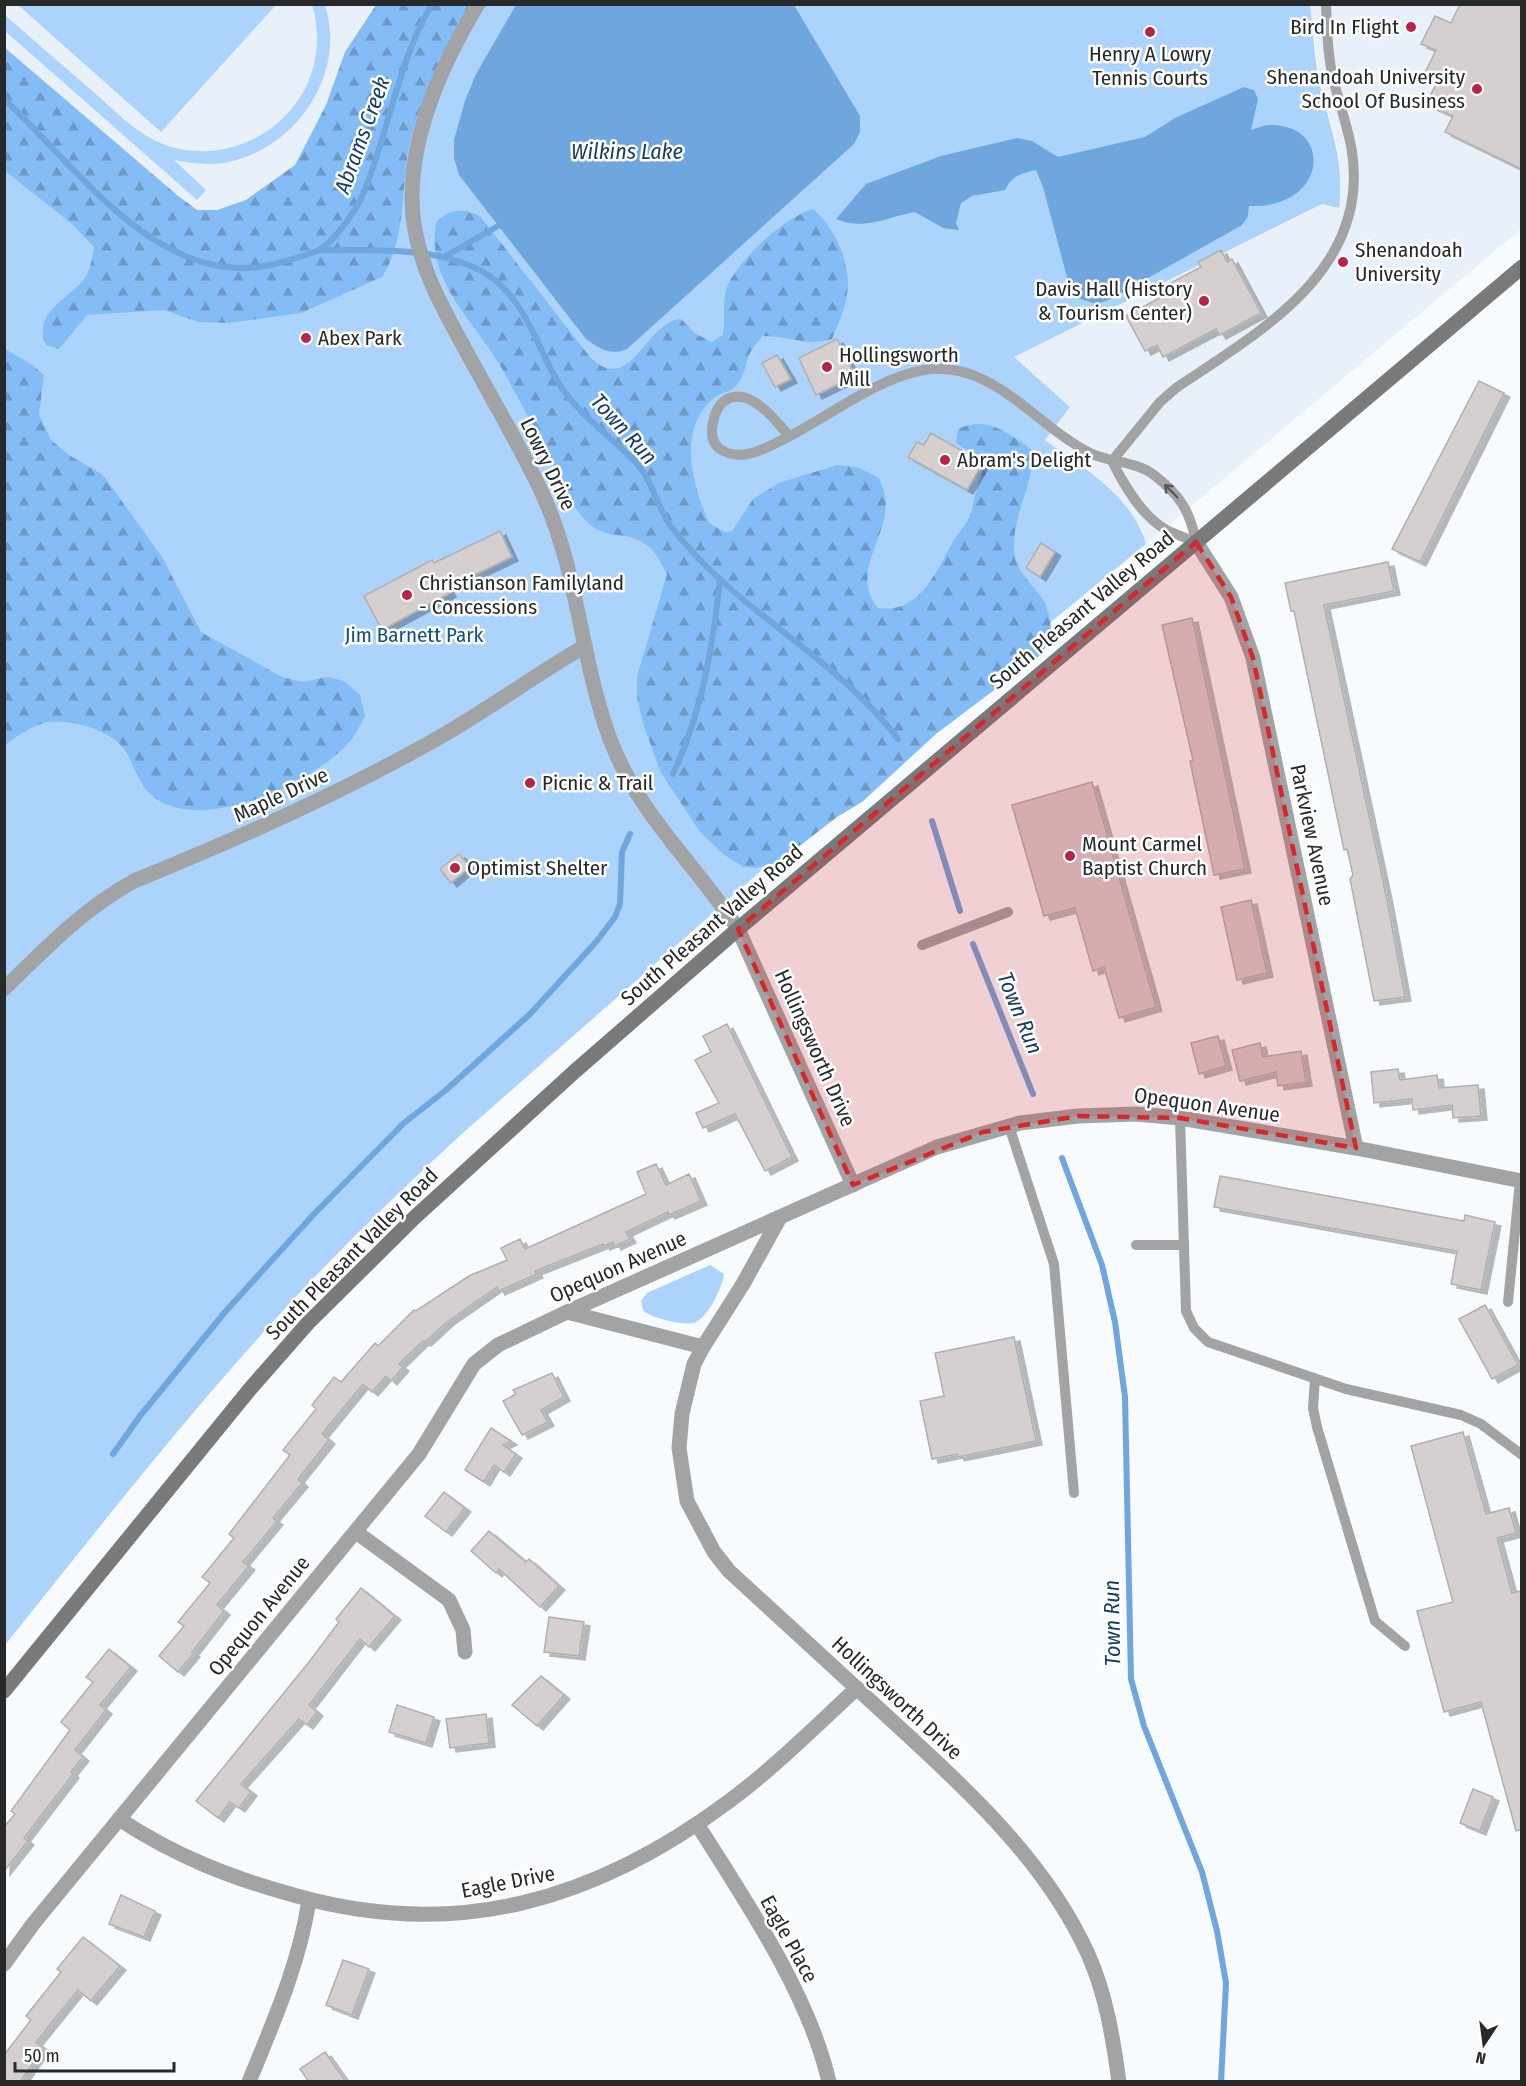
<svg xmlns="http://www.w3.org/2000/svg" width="1526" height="2086" viewBox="0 0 1526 2086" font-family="'Fira Sans Condensed',sans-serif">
  <defs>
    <pattern id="forest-firs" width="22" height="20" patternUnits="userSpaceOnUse" patternTransform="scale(1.5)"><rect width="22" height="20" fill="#84bcf5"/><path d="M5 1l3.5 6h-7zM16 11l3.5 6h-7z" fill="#6c99c6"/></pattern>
    <filter id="shadow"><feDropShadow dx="6" dy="4" stdDeviation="0" flood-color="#0004"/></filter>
  </defs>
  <rect width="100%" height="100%" fill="#f7fbfe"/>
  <g fill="#e8f1fa">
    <path d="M 4,5 L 390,5 L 343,108 L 233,260 L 5,67 Z"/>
    <path d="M 1310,5 L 1521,5 L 1521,229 L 1146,544 L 1141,527 L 1105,484 L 1045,440 L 1070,407 L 1013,357 L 1322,204 L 1339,208 L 1341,187 L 1339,153 L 1320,81 Z"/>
  </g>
  <g fill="#abd3fb">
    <path d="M 18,5 L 276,5 L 161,132 Z"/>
    <path d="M 312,5 L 325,5 C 347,73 297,148 228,162 C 210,166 191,163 174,160 L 206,190 L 197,200 L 5,31 L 5,15 C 35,42 66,68 97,95 C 115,111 132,129 154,140 C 201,164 261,148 293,107 C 316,79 323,39 312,5 Z"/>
    <path d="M 390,5 L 1310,5 C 1313,29 1314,55 1319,79 C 1329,129 1345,155 1339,208 L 1322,204 L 1014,357 L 1070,407 L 1045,440 C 1082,467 1133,496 1146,544 L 950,705 L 465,1131 C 405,1186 346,1243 290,1303 C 189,1412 98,1529 5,1645 L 5,67 L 180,207 L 281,249 Z"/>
    <path d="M 710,1265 L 724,1274 C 722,1288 709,1315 696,1322 C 689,1327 648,1318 643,1310 C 642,1307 642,1304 641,1301 L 647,1293 Z"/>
  </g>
  <g fill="url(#forest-firs)">
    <path d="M 376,5 L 469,5 C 447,45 424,90 412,135 C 399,182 409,234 382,277 L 301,313 L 229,323 L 198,322 L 164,310 L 87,315 L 59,349 L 46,345 C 32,312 69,299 85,278 C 91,268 92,258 94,247 L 71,223 L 5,171 L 4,47 L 177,195 L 197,210 L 217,210 L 246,200 L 295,165 L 326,105 L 345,52 Z"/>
    <path d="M 813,209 C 833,225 848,258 848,284 C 848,303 839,322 832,339 C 807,347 789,336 762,336 C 759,341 754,346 751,351 C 745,362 746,374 737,385 C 732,392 720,393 714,398 C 676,430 693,486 709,523 L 725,532 L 732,531 L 753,499 L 779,483 L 837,465 L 857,467 L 879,478 C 881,484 884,490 885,496 C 892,534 848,572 878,608 C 919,614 936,573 952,543 C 957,534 966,525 970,516 C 976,496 976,482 987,463 L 956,443 L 958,429 C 986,415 1009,433 1032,450 C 1035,483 1012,515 1014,550 C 1015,572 1033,584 1044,601 C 1049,610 1050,623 1052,633 L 1042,654 L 936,734 L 862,802 L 837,817 L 779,862 L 757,868 L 743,867 L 723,854 L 700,832 L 660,771 L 644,726 L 637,698 L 637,677 L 667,574 C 661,563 656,551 645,544 C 630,533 613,537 600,531 C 590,527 583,517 576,509 C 550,460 526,410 498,362 C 471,318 426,280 436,223 C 449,208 462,208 480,216 L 590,357 C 631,398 645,321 681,319 L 696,334 L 712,342 L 723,335 C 726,319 721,300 728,285 C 740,258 786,216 813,209 Z"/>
    <path d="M 5,349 L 31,364 L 44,375 L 39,414 L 51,440 L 69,455 L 103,475 L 162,557 L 201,632 L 282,677 L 303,682 L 327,677 L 344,681 L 360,695 L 365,716 C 361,723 357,732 352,739 C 317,782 206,834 155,798 C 138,786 135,765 124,749 C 111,730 66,717 44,723 C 31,727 16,736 5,745 Z"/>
  </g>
  <g fill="#6ea6dd">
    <path d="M 516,5 L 794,5 L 860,116 L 860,132 L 854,144 L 627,349 C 610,356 600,349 586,339 L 459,175 L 454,158 L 454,140 L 465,101 L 476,74 Z"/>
    <path d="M 1244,87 L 1254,90 L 1258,99 L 1251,130 C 1258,128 1267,124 1274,125 C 1334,128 1326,209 1249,206 L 1248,216 L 1242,225 L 1109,300 L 1096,304 L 1072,296 L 1043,187 L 1036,170 C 1021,173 1012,176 1005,190 L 972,196 L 961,203 L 956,223 L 959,230 L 943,228 L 915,212 C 887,217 864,231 836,219 L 866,184 L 941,156 L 1017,138 L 1032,141 L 1058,157 L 1145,137 L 1175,118 Z"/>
  </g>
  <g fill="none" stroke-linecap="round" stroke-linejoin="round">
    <g stroke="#6ea6dd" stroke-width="6">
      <path d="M 4,99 C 81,170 165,300 286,261 C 296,258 307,255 317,251 C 334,243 357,209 364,192 C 389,131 398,61 432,4"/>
      <path d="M 319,250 C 374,251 440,245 488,275 C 526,300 537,348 559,384 C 580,417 613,437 638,465 C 653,481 657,508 670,525 C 733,610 835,655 898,739"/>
      <path d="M 444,257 L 498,226"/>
      <path d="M 673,774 C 702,712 713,647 720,579"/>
      <path d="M 932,821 L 960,911"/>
      <path d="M 973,944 L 1033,1094"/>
      <path d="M 1062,1158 L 1102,1265 L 1115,1322 L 1125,1397 L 1131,1679 L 1144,1726 L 1202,1872 L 1217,1931 L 1226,1983 L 1221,2082"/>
      <path d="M 113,1454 L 140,1416 L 225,1312 L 313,1215 L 404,1123 L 446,1090 L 530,1014 L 596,942 L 615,917 L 620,904 L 622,852 L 630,834"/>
    </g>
  </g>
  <g fill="#d5cfd0" stroke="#b4afaf" stroke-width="1.5" filter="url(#shadow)">
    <path d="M 1460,4 L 1521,4 L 1521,169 L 1445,132 L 1453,116 L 1426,104 L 1436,84 L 1423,77 L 1436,50 L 1421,44 L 1435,16 L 1451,23 Z"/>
    <path d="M 1221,250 L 1227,262 L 1232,259 L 1261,313 L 1220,335 L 1216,329 L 1163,357 L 1157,345 L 1145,351 L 1126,316 L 1165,295 L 1161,288 L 1201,267 L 1198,262 Z"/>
    <path d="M 837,339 L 855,376 L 816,395 L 799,358 Z"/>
    <path d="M 777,355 L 791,379 L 775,387 L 762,363 Z"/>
    <path d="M 1479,381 L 1504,393 L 1420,562 L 1392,549 Z"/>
    <path d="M 931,433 L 983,463 L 967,490 L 908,457 L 917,442 L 924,445 Z"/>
    <path d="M 500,531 L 512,557 L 447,588 L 450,593 L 382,630 L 364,596 L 432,560 L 434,563 Z"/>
    <path d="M 1041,543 L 1055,552 L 1040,577 L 1026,568 Z"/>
    <path d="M 1388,562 L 1394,591 L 1324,605 L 1387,900 L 1405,997 L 1374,1001 L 1350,879 L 1353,875 L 1347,849 L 1344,850 L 1294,611 L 1291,611 L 1285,583 Z"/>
    <path d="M 1192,618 L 1245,869 L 1214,875 L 1190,761 L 1193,760 L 1162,625 Z"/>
    <path d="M 1092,782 L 1156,1007 L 1119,1018 L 1104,967 L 1093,971 L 1075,908 L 1044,916 L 1012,805 Z"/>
    <path d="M 459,854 L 470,867 L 451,883 L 440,869 Z"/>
    <path d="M 1251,900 L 1267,973 L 1237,980 L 1221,907 Z"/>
    <path d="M 727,1024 L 792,1157 L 765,1171 L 735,1114 L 703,1128 L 696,1113 L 719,1103 L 695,1060 L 711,1052 L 703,1036 Z"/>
    <path d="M 1218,1036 L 1226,1066 L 1199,1074 L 1191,1043 Z"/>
    <path d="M 1260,1043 L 1263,1057 L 1301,1051 L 1306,1082 L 1278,1086 L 1276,1072 L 1240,1081 L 1232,1050 Z"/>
    <path d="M 1398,1069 L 1400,1080 L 1437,1075 L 1439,1088 L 1478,1085 L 1481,1116 L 1453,1118 L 1452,1105 L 1413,1110 L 1412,1099 L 1374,1103 L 1371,1072 Z"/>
    <path d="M 656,1164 L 666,1185 L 689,1174 L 701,1201 L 669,1215 L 668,1212 L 626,1232 L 630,1239 L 615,1246 L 613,1242 L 604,1246 L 603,1244 L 535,1271 L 537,1274 L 499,1291 L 497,1287 L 448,1321 L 425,1342 L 423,1341 L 399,1364 L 403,1367 L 391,1381 L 386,1376 L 372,1392 L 363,1384 L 322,1434 L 329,1440 L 298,1479 L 302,1483 L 273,1518 L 277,1521 L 243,1562 L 249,1566 L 217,1605 L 224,1611 L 192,1652 L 194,1653 L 178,1672 L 159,1656 L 184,1626 L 178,1622 L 210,1583 L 202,1577 L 234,1538 L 229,1534 L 290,1455 L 283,1450 L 316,1409 L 312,1405 L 334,1377 L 341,1382 L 375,1343 L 378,1346 L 414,1310 L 416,1311 L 469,1276 L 507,1260 L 501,1248 L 520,1239 L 525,1249 L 646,1194 L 637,1172 Z"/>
    <path d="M 1220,1176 L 1464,1221 L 1465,1215 L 1495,1222 L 1481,1290 L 1451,1284 L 1457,1251 L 1214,1207 Z"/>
    <path d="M 1485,1305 L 1518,1365 L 1492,1379 L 1459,1319 Z"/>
    <path d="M 1014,1337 L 1036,1441 L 958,1457 L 957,1454 L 932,1459 L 920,1401 L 944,1396 L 935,1353 Z"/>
    <path d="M 552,1373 L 564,1397 L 541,1410 L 548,1422 L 522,1435 L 503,1401 L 516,1394 L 513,1390 Z"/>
    <path d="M 491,1428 L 511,1441 L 503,1445 L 516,1454 L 504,1472 L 494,1465 L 484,1482 L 465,1470 Z"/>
    <path d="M 1463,1432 L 1486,1514 L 1509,1508 L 1516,1533 L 1497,1538 L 1512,1593 L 1521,1591 L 1521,1830 L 1516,1831 L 1481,1702 L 1444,1712 L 1417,1611 L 1453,1602 L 1411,1446 Z"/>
    <path d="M 444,1492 L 465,1508 L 446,1532 L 425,1516 Z"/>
    <path d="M 489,1531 L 526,1562 L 529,1559 L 559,1586 L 540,1607 L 499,1569 L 496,1573 L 471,1551 Z"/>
    <path d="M 361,1588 L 395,1616 L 369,1647 L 360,1639 L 309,1705 L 317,1712 L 307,1725 L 299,1719 L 241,1784 L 251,1792 L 239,1808 L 230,1802 L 218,1818 L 196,1801 L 309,1662 L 339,1622 L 336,1619 Z"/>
    <path d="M 549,1617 L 584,1622 L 579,1656 L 544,1652 Z"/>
    <path d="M 109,1649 L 131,1667 L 100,1705 L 106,1710 L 75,1750 L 83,1757 L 71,1772 L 73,1774 L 24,1838 L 28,1841 L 4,1871 L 4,1827 L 15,1814 L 11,1811 L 70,1730 L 61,1722 L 93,1682 L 86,1677 Z"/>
    <path d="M 541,1676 L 564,1695 L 537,1726 L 512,1705 Z"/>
    <path d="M 397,1705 L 434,1717 L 426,1743 L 389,1732 Z"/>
    <path d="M 486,1714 L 489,1743 L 450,1748 L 446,1719 Z"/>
    <path d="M 1473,1789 L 1493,1797 L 1480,1831 L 1460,1823 Z"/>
    <path d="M 121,1895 L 155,1911 L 144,1937 L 109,1924 Z"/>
    <path d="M 83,1937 L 120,1966 L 91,2001 L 78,1990 L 36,2042 L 44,2048 L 20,2082 L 4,2082 L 4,2055 L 31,2020 L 26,2016 L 61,1972 L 57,1969 Z"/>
    <path d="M 343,1960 L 369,1969 L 352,2015 L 326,2005 Z"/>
    <path d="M 325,2052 L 346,2082 L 309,2082 L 300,2069 Z"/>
  </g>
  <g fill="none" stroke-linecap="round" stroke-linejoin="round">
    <g stroke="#a2a3a5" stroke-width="10">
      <path d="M 789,436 C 776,420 747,383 723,402 C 716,408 712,422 712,431 C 711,451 732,457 748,454 C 763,451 776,443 790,436 C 830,415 880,377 924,370 C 992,359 1033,424 1090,453 C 1110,463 1136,461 1154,475 C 1180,495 1190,511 1196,542"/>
      <path d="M 1112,461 L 1160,402 L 1176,388 C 1259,332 1370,271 1352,152 C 1348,125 1337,99 1332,73 C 1327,50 1327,27 1326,4"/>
      <path d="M 1112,461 C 1124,485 1141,515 1165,529 C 1174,534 1186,538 1196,542"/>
      <path d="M 922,945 L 1008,912"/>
      <path d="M 1180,1118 L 1186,1311 L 1194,1328 L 1208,1342 L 1346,1389 L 1461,1415 L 1481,1424 L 1522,1455"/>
      <path d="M 1009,1126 L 1054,1264 L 1074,1493"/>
      <path d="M 1136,1245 L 1184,1245"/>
      <path d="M 1508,1302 L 1520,1181"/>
      <path d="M 1315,1379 L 1313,1408 L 1317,1427 L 1375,1621 L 1405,1646"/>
    </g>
    <g stroke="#a2a3a5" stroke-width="15">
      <path d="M 478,4 C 441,66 406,142 413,216 C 418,265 442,307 465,349 C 491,397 519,444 542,493 C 579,573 580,658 610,739 C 639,816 695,863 738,929 L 853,1185"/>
      <path d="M 1196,542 L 1231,597 L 1253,658 L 1356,1148"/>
      <path d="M 4,989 C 45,949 83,909 134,881 C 235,840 335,796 431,742 C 484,713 533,676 585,646"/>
      <path d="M 779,1219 L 743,1284 L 703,1347 L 694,1364 L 682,1414 L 679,1448 L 687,1501 L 714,1552 L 729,1571 C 786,1624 843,1676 900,1728 C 972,1795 1046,1862 1088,1954 C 1106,1994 1113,2038 1119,2082"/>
      <path d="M 567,1312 L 703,1347"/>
      <path d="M 356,1532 L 449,1600 L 463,1630 L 465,1652"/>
      <path d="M 119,1819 C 177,1857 231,1878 297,1896 C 458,1941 596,1900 728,1802 C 774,1768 815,1727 857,1688"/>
      <path d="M 697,1824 C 745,1900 809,1994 829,2082"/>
      <path d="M 4,1964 L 33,1924 L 419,1454 L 474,1364 L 498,1345 L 567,1312 L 937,1147 L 1020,1123 L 1078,1116 L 1136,1114 L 1180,1118 L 1356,1148 L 1522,1181"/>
      <path d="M 249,2082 C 273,2023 300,1962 309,1900"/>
    </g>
    <path stroke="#787a7c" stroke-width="15" d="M 4,1691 L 250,1389 L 308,1323 L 414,1218 L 574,1072 L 738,929 L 1522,267"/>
  </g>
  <defs><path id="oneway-shaft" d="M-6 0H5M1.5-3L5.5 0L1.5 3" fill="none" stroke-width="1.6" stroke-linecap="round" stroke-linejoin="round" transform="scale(1.5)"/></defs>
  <use stroke="#58595b" href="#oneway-shaft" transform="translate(1171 491) rotate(-135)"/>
  <path fill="#d62828" fill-opacity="0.2" stroke="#d62828" stroke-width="4.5" stroke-dasharray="12 8" stroke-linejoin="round" d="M 1196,542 L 1231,597 L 1253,658 L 1356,1148 L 1180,1118 L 1078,1116 L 983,1132 L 853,1185 L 738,929 Z"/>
  <g fill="#b62547" stroke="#fff" stroke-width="2">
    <circle cx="1411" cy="27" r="6"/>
    <circle cx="1150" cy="32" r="6"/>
    <circle cx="1477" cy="89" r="6"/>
    <circle cx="1343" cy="262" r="6"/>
    <circle cx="1204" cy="301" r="6"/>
    <circle cx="306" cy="338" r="6"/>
    <circle cx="827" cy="367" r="6"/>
    <circle cx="945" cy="460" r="6"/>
    <circle cx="407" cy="595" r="6"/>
    <circle cx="530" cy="783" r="6"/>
    <circle cx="1070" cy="856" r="6"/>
    <circle cx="455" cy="868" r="6"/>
  </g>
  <g text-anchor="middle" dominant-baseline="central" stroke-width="5" stroke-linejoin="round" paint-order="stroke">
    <g font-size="21" fill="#262829" stroke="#fff" text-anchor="start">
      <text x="1399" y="27" text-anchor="end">Bird In Flight</text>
      <text x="1150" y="54" text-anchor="middle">Henry A Lowry<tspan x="1150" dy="24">Tennis Courts</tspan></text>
      <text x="1465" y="77" text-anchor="end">Shenandoah University<tspan x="1465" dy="24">School Of Business</tspan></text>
      <text x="1355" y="250">Shenandoah<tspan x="1355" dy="24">University</tspan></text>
      <text x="1192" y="289" text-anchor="end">Davis Hall (History<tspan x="1192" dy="24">&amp; Tourism Center)</tspan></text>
      <text x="318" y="338">Abex Park</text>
      <text x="839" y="355">Hollingsworth<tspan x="839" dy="24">Mill</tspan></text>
      <text x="957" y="460">Abram's Delight</text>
      <text x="419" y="583">Christianson Familyland<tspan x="419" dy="24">- Concessions</tspan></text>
      <text x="542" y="783">Picnic &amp; Trail</text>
      <text x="1082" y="844">Mount Carmel<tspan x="1082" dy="24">Baptist Church</tspan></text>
      <text x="467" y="868">Optimist Shelter</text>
    </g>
    <g font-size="21" fill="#262829" stroke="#fff">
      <text transform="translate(548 464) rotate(64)">Lowry Drive</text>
      <text transform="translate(1082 610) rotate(-40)">South Pleasant Valley Road</text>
      <text transform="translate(281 795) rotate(-25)">Maple Drive</text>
      <text transform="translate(1312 835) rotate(78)">Parkview Avenue</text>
      <text transform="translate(712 925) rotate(-41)">South Pleasant Valley Road</text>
      <text transform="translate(815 1048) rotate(66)">Hollingsworth Drive</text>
      <text transform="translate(1207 1105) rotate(8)">Opequon Avenue</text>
      <text transform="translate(352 1254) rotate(-45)">South Pleasant Valley Road</text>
      <text transform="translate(618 1267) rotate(-24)">Opequon Avenue</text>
      <text transform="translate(259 1616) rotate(-51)">Opequon Avenue</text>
      <text transform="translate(897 1698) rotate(43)">Hollingsworth Drive</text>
      <text transform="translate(508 1882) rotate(-11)">Eagle Drive</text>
      <text transform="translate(789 1939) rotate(61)">Eagle Place</text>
    </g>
    <g font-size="21" fill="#124f82" stroke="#fff">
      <text x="414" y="635">Jim Barnett Park</text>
    </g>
    <g font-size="22" font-style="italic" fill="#163e62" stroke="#fff">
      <text transform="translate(362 135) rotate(-70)">Abrams Creek</text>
      <text x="627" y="151">Wilkins Lake</text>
      <text transform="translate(624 429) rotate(48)">Town Run</text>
      <text transform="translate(1020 1013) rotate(68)">Town Run</text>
      <text transform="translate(1112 1623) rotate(-91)">Town Run</text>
    </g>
  </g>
  <rect width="1526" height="2086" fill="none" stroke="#262829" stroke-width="12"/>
  <g transform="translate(1484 2044) rotate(193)" stroke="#ffffff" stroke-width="4.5" paint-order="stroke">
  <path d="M0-4.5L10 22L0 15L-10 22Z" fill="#262829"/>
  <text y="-9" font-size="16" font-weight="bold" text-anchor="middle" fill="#262829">N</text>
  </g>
  <path d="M15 2062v9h159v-9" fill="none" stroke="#262829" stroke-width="3"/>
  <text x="24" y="2062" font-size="18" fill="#262829" stroke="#ffffff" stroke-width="4.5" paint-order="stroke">50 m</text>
</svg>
